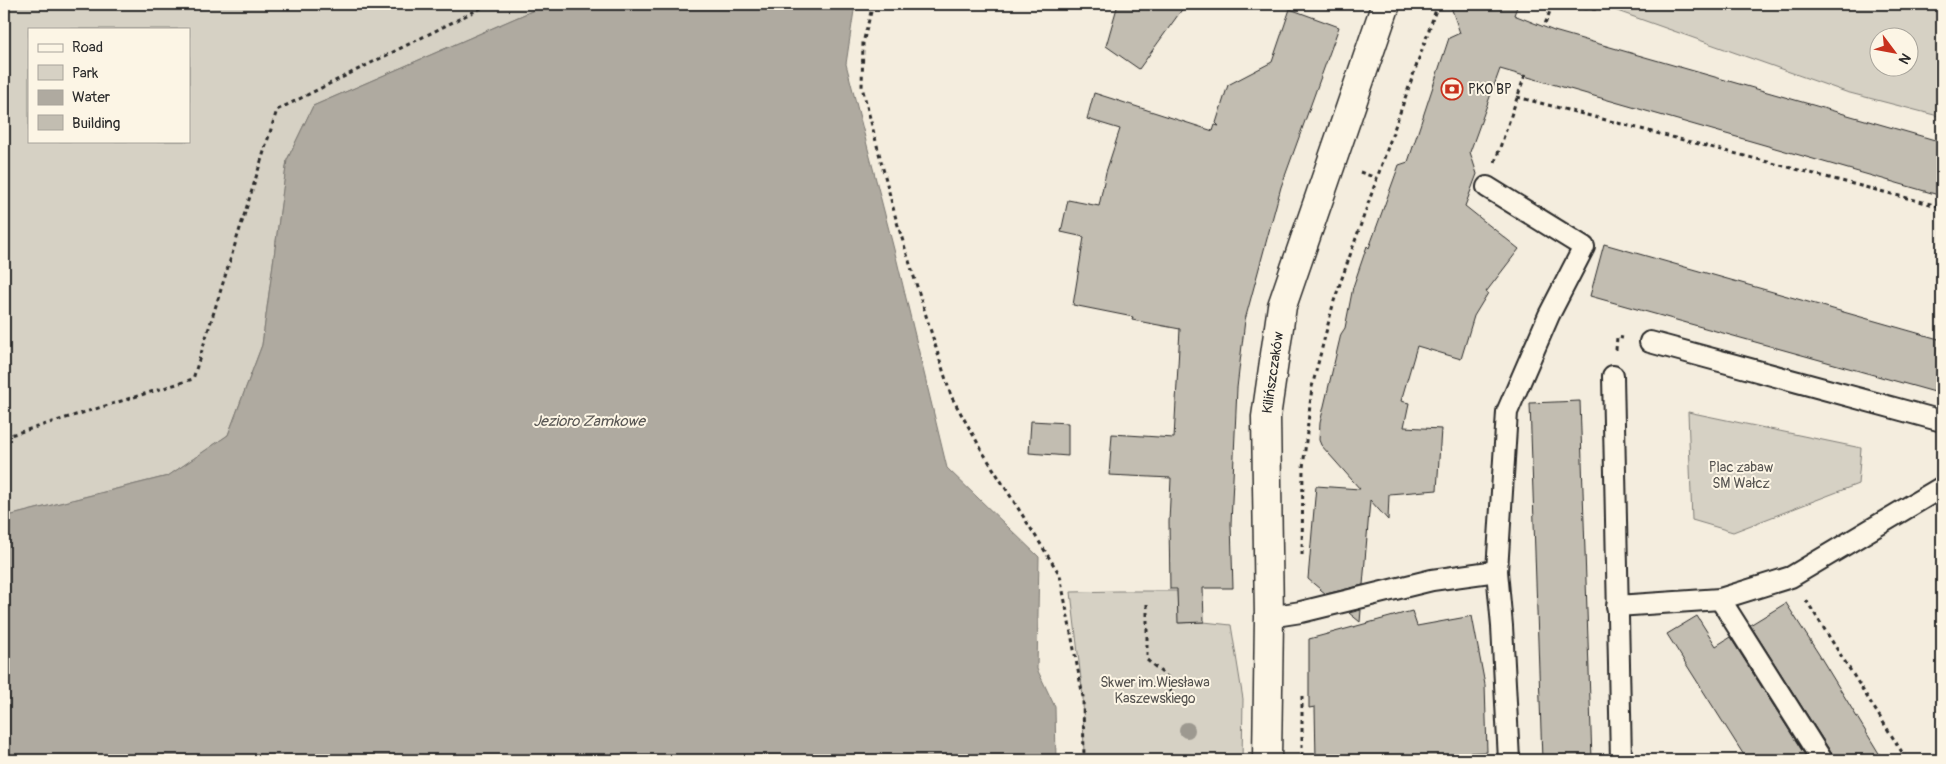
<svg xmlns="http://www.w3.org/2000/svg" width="1946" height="764" viewBox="0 0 1946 764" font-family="Pangolin,sans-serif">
  <rect width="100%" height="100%" fill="#f4edde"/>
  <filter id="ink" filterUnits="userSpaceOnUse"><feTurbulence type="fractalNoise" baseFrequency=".02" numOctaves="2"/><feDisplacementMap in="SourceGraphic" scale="10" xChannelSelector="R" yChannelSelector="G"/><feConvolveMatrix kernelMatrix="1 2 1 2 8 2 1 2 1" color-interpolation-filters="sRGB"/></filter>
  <g filter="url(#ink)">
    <g fill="#d6d1c4" stroke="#807e78" fill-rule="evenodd">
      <path d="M 4,4 L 548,4 L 313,106 L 287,160 L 262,345 L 228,435 L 168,476 L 4,517 ZM 29,29 L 189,29 L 189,141 L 29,141 Z"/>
      <path d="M 1608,4 L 1926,4 L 1942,9 L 1942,117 L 1846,92 L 1606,7 ZM 1878,38 L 1908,38 L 1908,68 L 1878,68 Z"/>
      <path d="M 1688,412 L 1861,448 L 1858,484 L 1733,532 L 1692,520 Z"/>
      <path d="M 1118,591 L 1177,591 L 1179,623 L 1204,622 L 1231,625 L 1243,699 L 1242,760 L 1084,760 L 1083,697 L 1071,592 Z"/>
    </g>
    <path fill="#afaaa0" stroke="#7a7771" d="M 548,4 L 855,4 L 846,64 L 897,261 L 947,468 L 1039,557 L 1037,669 L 1055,707 L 1056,760 L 4,760 L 4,517 L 168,476 L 228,435 L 262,345 L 287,160 L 313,106 Z"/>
    <g fill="#c2bdb1" stroke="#2b2b2b">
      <path d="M 1118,4 L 1186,4 L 1139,69 L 1106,46 Z"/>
      <path d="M 1450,4 L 1518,4 L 1514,15 L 1554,31 L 1942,142 L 1942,196 L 1500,69 L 1470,152 L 1477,174 L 1465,206 L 1519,249 L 1486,292 L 1488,293 L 1474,316 L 1461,359 L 1417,346 L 1401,401 L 1409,403 L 1404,427 L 1441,429 L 1437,490 L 1389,494 L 1388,520 L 1370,500 L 1363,585 L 1326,594 L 1308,579 L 1316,486 L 1360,489 L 1321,445 L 1319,440 L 1320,423 L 1341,334 L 1345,328 L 1353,287 L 1367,246 L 1369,248 L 1399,165 L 1408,162 L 1449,38 L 1460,33 Z"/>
      <path d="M 1290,9 L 1339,27 L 1281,187 L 1245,320 L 1237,388 L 1231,524 L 1233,588 L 1203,588 L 1204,622 L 1178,623 L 1177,589 L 1170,589 L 1169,522 L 1171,478 L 1109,475 L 1112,434 L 1174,438 L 1180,329 L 1132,320 L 1133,317 L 1073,305 L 1084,237 L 1061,232 L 1068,200 L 1099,206 L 1106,172 L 1120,129 L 1087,119 L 1094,93 L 1213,131 L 1215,125 L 1219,126 L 1216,123 L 1228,85 L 1272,62 Z"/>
      <path d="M 1604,244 L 1942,340 L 1942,394 L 1590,296 Z"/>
      <path d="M 1580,401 L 1592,760 L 1542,760 L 1530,403 Z"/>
      <path d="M 1031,421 L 1068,423 L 1068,456 L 1029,453 Z"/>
      <path d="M 1786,603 L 1818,653 L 1883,760 L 1834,760 L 1832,754 L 1750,625 Z"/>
      <path d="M 1361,610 L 1360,622 L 1349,613 Z"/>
      <path d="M 1412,611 L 1417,626 L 1472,616 L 1485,685 L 1487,752 L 1461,753 L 1462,760 L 1316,760 L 1315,707 L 1309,708 L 1309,639 Z"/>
      <path d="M 1697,616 L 1716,646 L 1730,637 L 1808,760 L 1747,760 L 1667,634 Z"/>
    </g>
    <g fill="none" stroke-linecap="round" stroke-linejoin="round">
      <g stroke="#2b2b2b" stroke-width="24">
        <g id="service">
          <path d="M 1487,187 L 1584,247 L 1549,315 L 1507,412 L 1497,571"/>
          <path d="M 1650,342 L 1942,421"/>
          <path d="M 1613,376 L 1621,760"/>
          <path d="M 1720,599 L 1822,760"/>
          <path d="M 1617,606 L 1720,599 L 1791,577 L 1942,487"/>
          <path d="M 1269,617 L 1301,612 L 1432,580 L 1497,571 L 1502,626 L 1509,760"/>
        </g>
      </g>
      <g stroke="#2b2b2b" stroke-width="31">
        <g id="primary">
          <path id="s1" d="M 1267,760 L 1269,617 L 1266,417 L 1282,306 L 1386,4"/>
        </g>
      </g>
      <g stroke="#2b2b2b" stroke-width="3" stroke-dasharray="4 4" stroke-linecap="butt">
        <path d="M 873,4 L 863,43 L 862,87 L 896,219 L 951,396 L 984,454 L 1060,575 L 1083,697 L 1084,760"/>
        <path d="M 1543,4 L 1552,6 L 1544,27"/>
        <path d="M 1926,4 L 1942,9"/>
        <path d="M 1552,6 L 1597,9 L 1624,4"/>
        <path d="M 1517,97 L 1942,207"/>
        <path d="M 1495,162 L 1525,75"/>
        <path d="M 1360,172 L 1376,178"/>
        <path d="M 1616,350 L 1617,337 L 1623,338"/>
        <path d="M 4,437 L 193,379 L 277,110 L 489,4"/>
        <path d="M 1302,555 L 1303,468 L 1312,387 L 1334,301 L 1438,4"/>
        <path d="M 1806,600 L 1907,760"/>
        <path d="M 1147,604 L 1147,660 L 1172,681 L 1169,699"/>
        <path d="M 1302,696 L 1302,760"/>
      </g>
      <use href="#service" stroke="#fcf5e5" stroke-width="20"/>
      <use href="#primary" stroke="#fcf5e5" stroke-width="28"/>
    </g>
    <circle fill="#9d9990" cx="1187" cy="730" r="8"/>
  </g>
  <defs>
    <g id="bank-ring" transform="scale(1.125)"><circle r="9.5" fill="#fcf5e5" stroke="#c8321e" stroke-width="1.5"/><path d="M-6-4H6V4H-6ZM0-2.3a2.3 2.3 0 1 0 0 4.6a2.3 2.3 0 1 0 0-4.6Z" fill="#c8321e"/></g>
  </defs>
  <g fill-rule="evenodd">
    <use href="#bank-ring" x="1452" y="89"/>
  </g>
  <g text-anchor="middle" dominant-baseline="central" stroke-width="4" stroke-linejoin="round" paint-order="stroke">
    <g font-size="14" fill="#2b2b2b" stroke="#fcf5e5" text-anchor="start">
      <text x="1468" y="89">PKO BP</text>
    </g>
    <g font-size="14" fill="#2b2b2b" stroke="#fcf5e5">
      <text stroke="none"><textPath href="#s1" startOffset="388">Kilińszczaków</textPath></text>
    </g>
    <g font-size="14" fill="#565451" stroke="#fcf5e5">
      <text x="1741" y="467">Plac zabaw<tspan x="1741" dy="16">SM Wałcz</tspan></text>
      <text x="1155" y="682">Skwer im.Wiesława<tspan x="1155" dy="16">Kaszewskiego</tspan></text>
    </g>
    <g font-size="15" font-style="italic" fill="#595754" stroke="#fcf5e5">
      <text x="589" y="421">Jezioro Zamkowe</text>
    </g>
  </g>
  <rect width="1946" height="764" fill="none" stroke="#fcf5e5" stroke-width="20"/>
  <rect x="10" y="10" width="1926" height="744" fill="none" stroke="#2b2b2b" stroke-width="2" filter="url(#ink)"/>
  <rect x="28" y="28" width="162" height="115" fill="#fcf5e5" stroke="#a8a49b"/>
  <rect x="38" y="44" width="25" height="8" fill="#fcf5e5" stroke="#a8a49b"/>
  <text x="72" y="52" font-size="15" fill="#2b2b2b">Road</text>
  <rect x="38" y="65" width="25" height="15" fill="#d6d1c4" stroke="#a8a49b"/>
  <text x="72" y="78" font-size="15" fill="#2b2b2b">Park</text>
  <rect x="38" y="90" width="25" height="15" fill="#afaaa0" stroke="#a8a49b"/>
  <text x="72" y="102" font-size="15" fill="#2b2b2b">Water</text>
  <rect x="38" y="115" width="25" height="15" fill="#c2bdb1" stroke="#a8a49b"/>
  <text x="72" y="128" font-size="15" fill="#2b2b2b">Building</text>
  <g transform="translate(1894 52) rotate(122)"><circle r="24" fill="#fcf5e5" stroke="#a8a49b"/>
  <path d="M0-4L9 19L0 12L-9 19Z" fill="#c8321e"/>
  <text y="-8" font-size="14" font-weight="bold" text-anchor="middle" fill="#2b2b2b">N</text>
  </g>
</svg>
